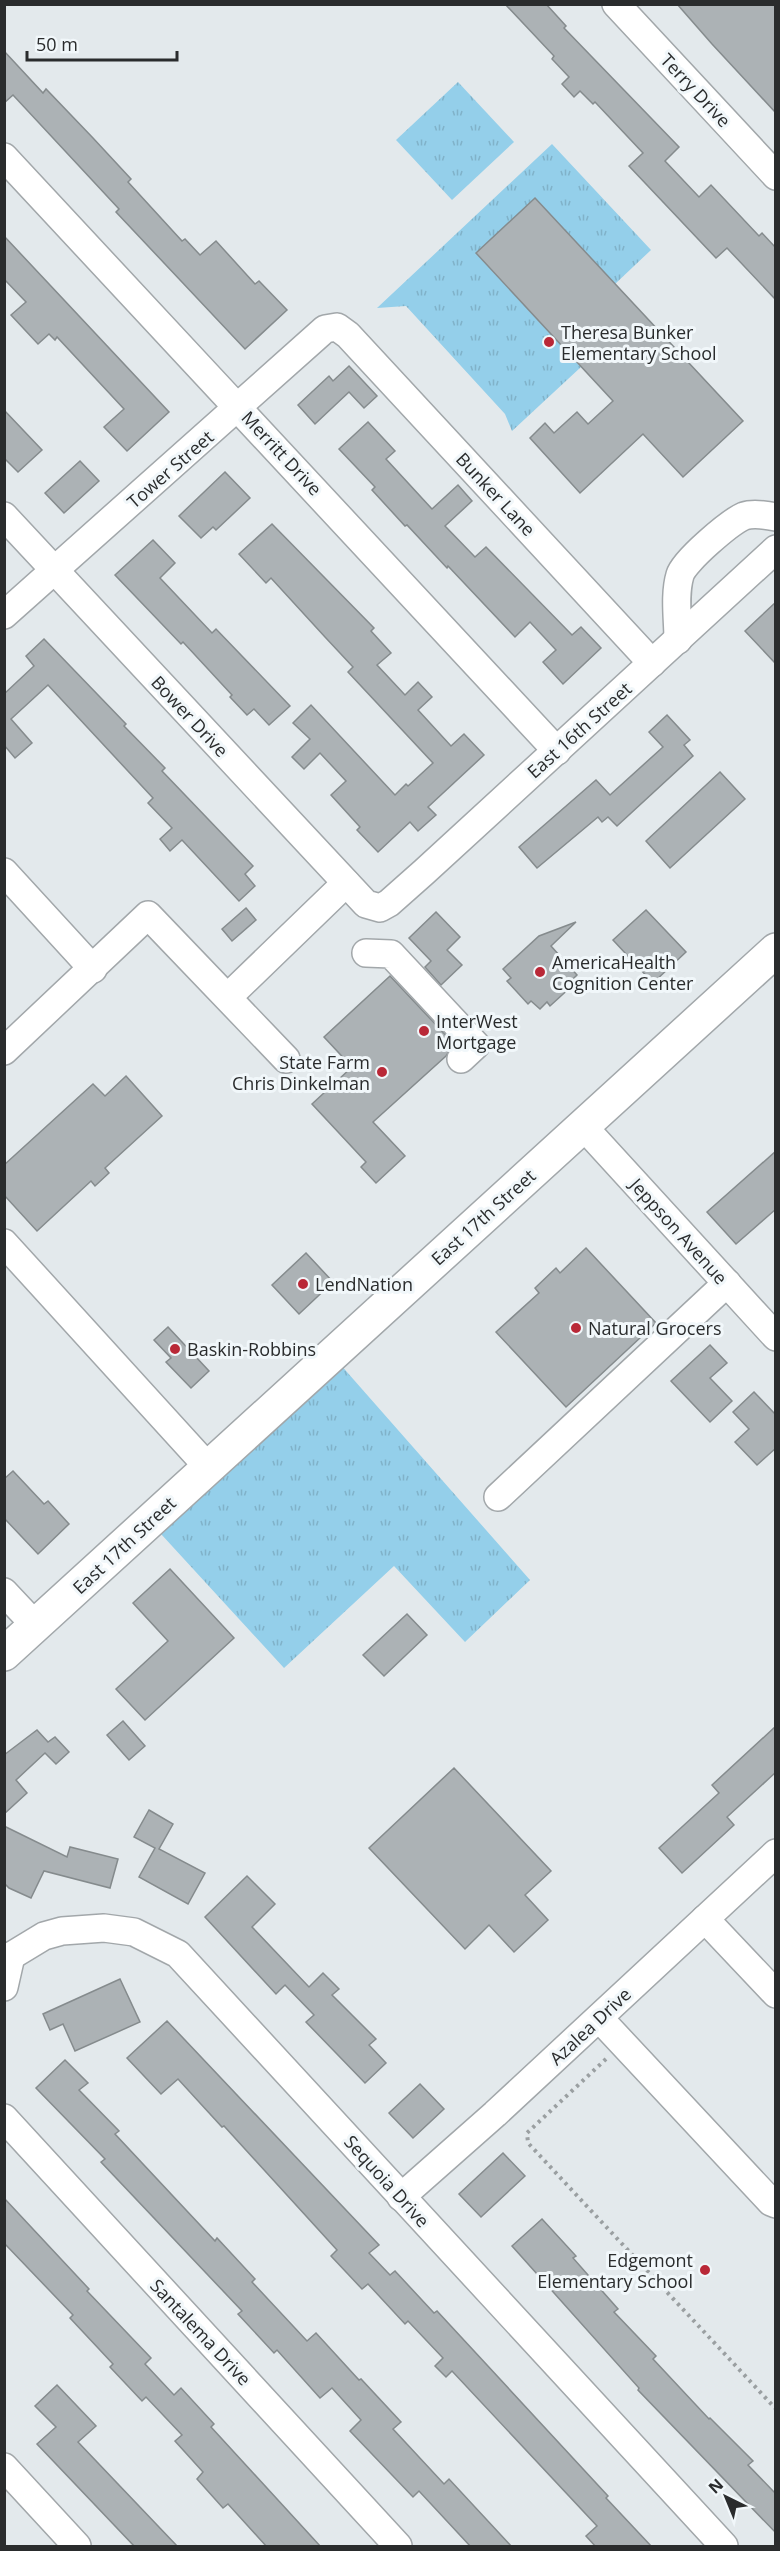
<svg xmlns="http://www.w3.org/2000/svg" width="780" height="2551" viewBox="0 0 780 2551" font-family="'Open Sans',sans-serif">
  <defs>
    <pattern id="grass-tufts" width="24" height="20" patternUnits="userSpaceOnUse" patternTransform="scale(1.5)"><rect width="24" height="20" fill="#94cfea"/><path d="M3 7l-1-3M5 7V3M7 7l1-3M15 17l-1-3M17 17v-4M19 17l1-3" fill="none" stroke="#80b2c9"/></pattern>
  </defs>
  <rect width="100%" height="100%" fill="#e3e9ec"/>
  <g fill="url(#grass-tufts)">
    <path d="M 458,82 L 514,142 L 452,200 L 396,140 Z"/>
    <path d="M 552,144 L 651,250 L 615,284 L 535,198 L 476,253 L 581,367 L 512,431 L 505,414 L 406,306 L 377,308 Z"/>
    <path d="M 332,1355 L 530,1580 L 465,1642 L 394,1566 L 284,1668 L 150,1522 Z"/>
  </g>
  <g fill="#acb2b5" stroke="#858b8d" stroke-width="1.5">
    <path d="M 505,4 L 546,4 L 566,26 L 564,28 L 679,147 L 665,161 L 699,197 L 711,185 L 759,236 L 762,233 L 776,248 L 776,300 L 727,248 L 716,258 L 629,166 L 643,153 L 595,102 L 593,104 L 580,91 L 574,97 L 562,84 L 569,77 L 552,59 L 554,56 Z"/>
    <path d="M 677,4 L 776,4 L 776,113 L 712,44 Z"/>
    <path d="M 4,51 L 43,93 L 46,89 L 93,138 L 131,179 L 128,182 L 182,241 L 185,239 L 200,255 L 216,241 L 255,284 L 259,281 L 287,310 L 245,349 L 116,212 L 119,209 L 13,95 L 4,103 Z"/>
    <path d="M 535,198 L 743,421 L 683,477 L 643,434 L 580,493 L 530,438 L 545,423 L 554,433 L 577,412 L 588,424 L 613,401 L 476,253 Z"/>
    <path d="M 4,236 L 169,412 L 127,451 L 104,427 L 124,409 L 57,337 L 55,340 L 49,334 L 38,344 L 11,315 L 26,302 L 4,279 Z"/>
    <path d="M 349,366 L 377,396 L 364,408 L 349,392 L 315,424 L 298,405 L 329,376 L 333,381 Z"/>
    <path d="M 4,410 L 42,450 L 18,472 L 4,458 Z"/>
    <path d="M 368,422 L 395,451 L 386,459 L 432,509 L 458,485 L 472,501 L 445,526 L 475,557 L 486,547 L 572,635 L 581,627 L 601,648 L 563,684 L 543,662 L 556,650 L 530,622 L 515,637 L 448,566 L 447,568 L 407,525 L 405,526 L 372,490 L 375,487 L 339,449 Z"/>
    <path d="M 80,461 L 99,481 L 64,513 L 45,493 Z"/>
    <path d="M 225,472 L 250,498 L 216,530 L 213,527 L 201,538 L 179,516 Z"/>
    <path d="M 272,524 L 374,628 L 371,631 L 391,653 L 377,665 L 405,695 L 418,682 L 432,697 L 418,710 L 451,746 L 464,734 L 484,755 L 428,807 L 436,815 L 418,831 L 410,822 L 378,852 L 357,830 L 360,827 L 331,795 L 346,781 L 320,753 L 304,769 L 292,757 L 310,739 L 293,723 L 311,705 L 395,795 L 406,784 L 408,786 L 433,763 L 348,672 L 353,667 L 325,637 L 271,578 L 266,583 L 239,554 Z"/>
    <path d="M 153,540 L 175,563 L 160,578 L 212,633 L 216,629 L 290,706 L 269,725 L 254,709 L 247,715 L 230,697 L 232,695 L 183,642 L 181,644 L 115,575 Z"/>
    <path d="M 776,602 L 776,664 L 745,631 Z"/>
    <path d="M 44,639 L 126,724 L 124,726 L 165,768 L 162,771 L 253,866 L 245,874 L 255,886 L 239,901 L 182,840 L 170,851 L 160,839 L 172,828 L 148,803 L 153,798 L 48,685 L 11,719 L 32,743 L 15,758 L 4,745 L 4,694 L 34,666 L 26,656 Z"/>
    <path d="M 667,715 L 690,740 L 684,745 L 693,756 L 617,826 L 608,817 L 602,822 L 598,817 L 537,868 L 519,847 L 596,780 L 610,795 L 663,747 L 649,732 Z"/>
    <path d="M 720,772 L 745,799 L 670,868 L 646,841 Z"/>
    <path d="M 246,908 L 256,920 L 232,941 L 222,929 Z"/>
    <path d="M 646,910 L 686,952 L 653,983 L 613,940 Z"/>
    <path d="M 436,912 L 460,937 L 447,950 L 462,965 L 441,985 L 425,967 L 431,961 L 409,938 Z"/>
    <path d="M 576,922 L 551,946 L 577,975 L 570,982 L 573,985 L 550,1006 L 547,1002 L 540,1009 L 531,1001 L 528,1004 L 507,981 L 511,978 L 503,969 L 539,936 Z"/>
    <path d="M 390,976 L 454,1044 L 446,1056 L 373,1122 L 405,1156 L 376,1183 L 361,1167 L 366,1162 L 312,1104 L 352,1067 L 324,1037 Z"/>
    <path d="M 126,1076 L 162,1116 L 105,1168 L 109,1173 L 95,1186 L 91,1181 L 37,1231 L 4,1195 L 4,1165 L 93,1084 L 105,1096 Z"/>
    <path d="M 776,1151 L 776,1209 L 736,1244 L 707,1212 Z"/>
    <path d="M 586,1248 L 656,1323 L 566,1407 L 496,1332 L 539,1293 L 535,1288 L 556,1268 L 560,1273 Z"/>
    <path d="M 306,1253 L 333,1282 L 299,1314 L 272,1285 Z"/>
    <path d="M 168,1327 L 209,1371 L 191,1388 L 166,1362 L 171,1358 L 154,1340 Z"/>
    <path d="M 710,1345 L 727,1363 L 710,1378 L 732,1401 L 710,1422 L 671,1381 Z"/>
    <path d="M 754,1392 L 776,1415 L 776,1448 L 757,1465 L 735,1442 L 749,1429 L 733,1412 Z"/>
    <path d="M 13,1471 L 44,1504 L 48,1501 L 69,1524 L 38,1554 L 4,1518 L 4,1479 Z"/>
    <path d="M 170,1569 L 234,1638 L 145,1720 L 116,1689 L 168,1641 L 133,1603 Z"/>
    <path d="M 407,1614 L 427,1635 L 384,1676 L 363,1655 Z"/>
    <path d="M 123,1721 L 145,1746 L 129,1760 L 107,1735 Z"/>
    <path d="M 776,1726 L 776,1772 L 727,1817 L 734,1825 L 682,1873 L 659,1848 L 719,1793 L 712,1785 Z"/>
    <path d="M 37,1730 L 48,1742 L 55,1737 L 69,1752 L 56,1764 L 45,1753 L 16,1780 L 27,1793 L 4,1814 L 4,1755 Z"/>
    <path d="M 454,1768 L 551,1871 L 525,1895 L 548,1920 L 514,1952 L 489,1925 L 465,1949 L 369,1848 Z"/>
    <path d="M 149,1810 L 173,1824 L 159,1849 L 205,1873 L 188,1904 L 139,1877 L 155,1848 L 134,1837 Z"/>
    <path d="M 4,1826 L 67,1857 L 70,1847 L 118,1859 L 110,1888 L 44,1871 L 31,1898 L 9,1888 L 4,1883 Z"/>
    <path d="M 247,1876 L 275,1904 L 252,1927 L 309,1987 L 323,1973 L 339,1989 L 332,1995 L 376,2039 L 369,2045 L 386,2063 L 365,2083 L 306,2022 L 314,2015 L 285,1985 L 276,1994 L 205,1917 Z"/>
    <path d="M 120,1979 L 140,2022 L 75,2051 L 63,2024 L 50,2030 L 43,2014 Z"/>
    <path d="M 167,2021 L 379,2245 L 369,2253 L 390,2275 L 395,2271 L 434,2313 L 437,2311 L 608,2496 L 606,2498 L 652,2547 L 596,2547 L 586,2536 L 597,2526 L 452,2371 L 446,2377 L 435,2366 L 443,2358 L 408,2321 L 405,2324 L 368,2284 L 362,2289 L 331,2256 L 337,2250 L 224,2126 L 222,2127 L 178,2079 L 161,2094 L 127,2058 Z"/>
    <path d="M 65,2060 L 88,2083 L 79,2090 L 119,2131 L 115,2134 L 215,2241 L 217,2238 L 255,2279 L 252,2282 L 307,2341 L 316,2333 L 359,2380 L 361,2379 L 401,2422 L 393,2429 L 444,2484 L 449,2479 L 512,2547 L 471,2547 L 419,2491 L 413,2497 L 350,2431 L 361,2420 L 332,2388 L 320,2398 L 277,2350 L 274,2353 L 238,2314 L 242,2311 L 101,2162 L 105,2159 L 36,2088 Z"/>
    <path d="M 420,2084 L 444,2109 L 413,2138 L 389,2113 Z"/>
    <path d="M 503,2153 L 525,2176 L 481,2217 L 459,2194 Z"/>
    <path d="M 4,2198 L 89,2289 L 87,2291 L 151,2358 L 145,2364 L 174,2395 L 181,2388 L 214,2424 L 211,2427 L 321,2547 L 267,2547 L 228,2504 L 223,2508 L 197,2479 L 203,2472 L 175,2441 L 182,2435 L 146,2397 L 142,2401 L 110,2367 L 113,2364 L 70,2318 L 73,2315 L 4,2243 Z"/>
    <path d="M 542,2219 L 576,2256 L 573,2258 L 618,2309 L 614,2312 L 656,2356 L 653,2359 L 709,2419 L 710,2418 L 753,2461 L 748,2465 L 776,2494 L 776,2533 L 638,2390 L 639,2388 L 512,2246 Z"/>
    <path d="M 57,2385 L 96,2426 L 78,2442 L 178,2547 L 135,2547 L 37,2444 L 56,2427 L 35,2406 Z"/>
  </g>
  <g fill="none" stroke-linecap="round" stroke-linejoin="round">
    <g stroke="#a2a7aa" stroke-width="30">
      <g id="minor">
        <path d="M 616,4 L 776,176"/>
        <path d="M 4,157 L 557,751"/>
        <path d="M 4,516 L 366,904 L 380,908 L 389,903 L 424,872 L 776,549"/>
        <path d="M 4,615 L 325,329 L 337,327 L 348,335 L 652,663"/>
        <path d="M 678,640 C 678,620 674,595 680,575 C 684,561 730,522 744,516 C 753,513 766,515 776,517"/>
        <path d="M 4,872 L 93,969"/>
        <path d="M 366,953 L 391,954 L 476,1045 L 461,1059"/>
        <path d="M 228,997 L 346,883"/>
        <path d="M 4,1051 L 148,915 L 286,1059"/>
        <path d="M 583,1126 L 776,1337"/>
        <path d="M 4,1243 L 208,1467"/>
        <path d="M 498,1497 L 727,1283"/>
        <path d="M 4,1592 L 36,1626"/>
        <path d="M 705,1919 L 776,1994"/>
        <path d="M 11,1956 L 44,1936 L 62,1931 L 104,1928 L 134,1932 L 178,1954 L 724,2546"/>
        <path d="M 4,1987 L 11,1956"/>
        <path d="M 599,2018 L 771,2202 L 776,2204"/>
        <path d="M 4,2118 L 398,2546"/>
        <path d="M 401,2197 L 495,2114 L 776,1853"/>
        <path d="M 4,2467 L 77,2546"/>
      </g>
    </g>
    <g stroke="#a2a7aa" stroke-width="36">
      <path id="major" d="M 4,1654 L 776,950"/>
    </g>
    <path stroke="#9a9fa1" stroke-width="4" stroke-dasharray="3 4.5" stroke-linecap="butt" d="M 606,2059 L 527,2133 L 528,2143 L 776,2409"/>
    <use href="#minor" stroke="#fff" stroke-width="27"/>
    <use href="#major" stroke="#fff" stroke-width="33"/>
  </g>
  <g fill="#b92837" stroke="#f1f7fa" stroke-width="2">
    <circle cx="549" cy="342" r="6"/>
    <circle cx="540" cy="972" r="6"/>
    <circle cx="424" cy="1031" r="6"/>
    <circle cx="382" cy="1072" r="6"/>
    <circle cx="303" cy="1284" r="6"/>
    <circle cx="576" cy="1328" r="6"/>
    <circle cx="175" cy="1349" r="6"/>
    <circle cx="705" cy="2270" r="6"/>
  </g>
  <g text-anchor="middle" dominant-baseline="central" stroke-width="6" stroke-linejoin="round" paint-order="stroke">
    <g font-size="18" fill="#2a2c2d" stroke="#f1f7fa">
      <text transform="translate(696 90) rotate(47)">Terry Drive</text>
      <text transform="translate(282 453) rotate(47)">Merritt Drive</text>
      <text transform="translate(170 469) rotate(-41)">Tower Street</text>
      <text transform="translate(496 494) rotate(47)">Bunker Lane</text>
      <text transform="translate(190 716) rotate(47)">Bower Drive</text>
      <text transform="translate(579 730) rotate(-42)">East 16th Street</text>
      <text transform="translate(483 1217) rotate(-42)">East 17th Street</text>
      <text transform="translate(679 1231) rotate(48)">Jeppson Avenue</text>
      <text transform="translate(124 1545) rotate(-43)">East 17th Street</text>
      <text transform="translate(590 2026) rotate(-43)">Azalea Drive</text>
      <text transform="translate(387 2181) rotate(48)">Sequoia Drive</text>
      <text transform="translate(201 2332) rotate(47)">Santalema Drive</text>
    </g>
    <g font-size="18" fill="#2a2c2d" stroke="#f1f7fa" text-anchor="start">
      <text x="561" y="332">Theresa Bunker<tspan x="561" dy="21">Elementary School</tspan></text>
      <text x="552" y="962">AmericaHealth<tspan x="552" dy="21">Cognition Center</tspan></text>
      <text x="436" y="1021">InterWest<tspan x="436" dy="21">Mortgage</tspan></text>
      <text x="370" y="1062" text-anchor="end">State Farm<tspan x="370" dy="21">Chris Dinkelman</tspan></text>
      <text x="315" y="1284">LendNation</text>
      <text x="588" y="1328">Natural Grocers</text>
      <text x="187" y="1349">Baskin-Robbins</text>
      <text x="693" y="2260" text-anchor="end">Edgemont<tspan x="693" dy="21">Elementary School</tspan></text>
    </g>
  </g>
  <rect width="780" height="2551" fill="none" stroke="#2a2c2d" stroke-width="12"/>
  <g transform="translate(726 2497) rotate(317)" stroke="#f1f7fa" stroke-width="4.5" paint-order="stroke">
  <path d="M0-4.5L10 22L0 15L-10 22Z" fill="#2a2c2d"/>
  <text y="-9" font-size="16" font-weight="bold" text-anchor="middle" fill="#2a2c2d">N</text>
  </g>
  <path d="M27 51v9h150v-9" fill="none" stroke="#2a2c2d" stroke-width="3"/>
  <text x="36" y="51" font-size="18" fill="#2a2c2d" stroke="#f1f7fa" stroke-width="4.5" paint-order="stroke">50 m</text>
</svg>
